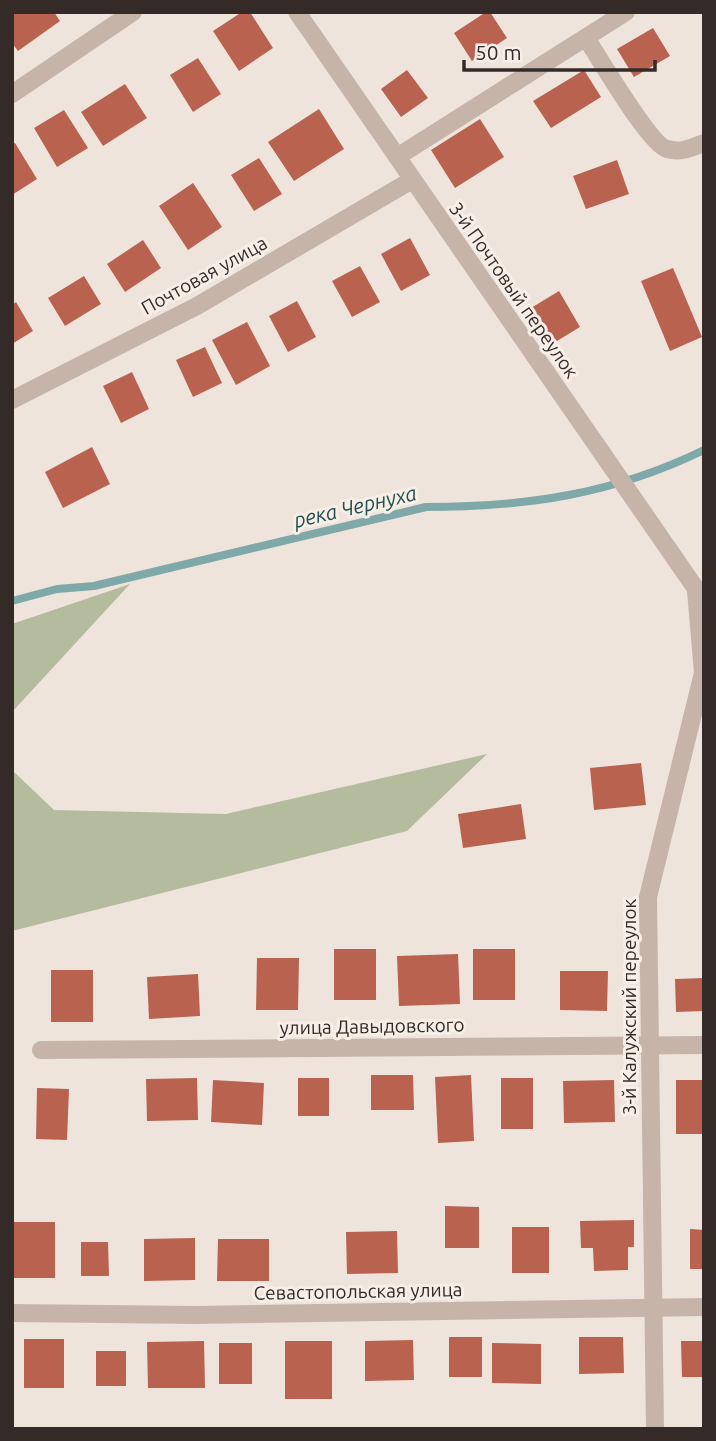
<svg xmlns="http://www.w3.org/2000/svg" width="716" height="1441" viewBox="0 0 716 1441" font-family="Ubuntu,sans-serif">
  <rect width="100%" height="100%" fill="#efe4dc"/>
  <g fill="#b4bc9d">
    <path d="M 130,584 L 12,712 L 12,624 Z"/>
    <path d="M 487,754 L 407,831 L 12,931 L 12,770 L 54,810 L 226,814 Z"/>
  </g>
  <g fill="none" stroke-linecap="round" stroke-linejoin="round">
    <path stroke="#7ea9a8" stroke-width="8" d="M 12,601 L 57,589 L 94,586 L 426,507 C 526,507 614,494 704,450"/>
  </g>
  <g fill="#b96250">
    <path d="M 12,12 L 54,12 L 60,21 L 18,51 L 12,43 Z"/>
    <path d="M 242,12 L 250,12 L 273,48 L 239,71 L 213,31 Z"/>
    <path d="M 486,12 L 490,12 L 507,38 L 472,61 L 454,33 Z"/>
    <path d="M 653,28 L 670,56 L 634,77 L 617,49 Z"/>
    <path d="M 198,58 L 221,94 L 193,112 L 170,75 Z"/>
    <path d="M 407,70 L 428,98 L 401,117 L 381,89 Z"/>
    <path d="M 584,70 L 601,97 L 551,128 L 533,101 Z"/>
    <path d="M 125,84 L 147,118 L 103,146 L 81,112 Z"/>
    <path d="M 319,109 L 344,149 L 294,181 L 268,142 Z"/>
    <path d="M 64,110 L 88,148 L 57,167 L 34,128 Z"/>
    <path d="M 480,119 L 504,157 L 455,188 L 431,150 Z"/>
    <path d="M 15,143 L 37,179 L 12,195 L 12,144 Z"/>
    <path d="M 259,158 L 282,194 L 254,211 L 231,175 Z"/>
    <path d="M 617,160 L 629,194 L 586,209 L 573,176 Z"/>
    <path d="M 193,183 L 222,227 L 188,250 L 159,206 Z"/>
    <path d="M 410,238 L 430,275 L 401,291 L 381,254 Z"/>
    <path d="M 143,240 L 161,268 L 125,292 L 107,264 Z"/>
    <path d="M 360,266 L 380,302 L 352,317 L 332,281 Z"/>
    <path d="M 673,268 L 702,337 L 670,351 L 641,281 Z"/>
    <path d="M 84,276 L 101,304 L 65,326 L 48,298 Z"/>
    <path d="M 559,291 L 580,327 L 552,344 L 531,308 Z"/>
    <path d="M 297,301 L 316,337 L 288,352 L 269,316 Z"/>
    <path d="M 16,302 L 33,331 L 12,344 L 12,305 Z"/>
    <path d="M 247,322 L 270,366 L 236,385 L 212,340 Z"/>
    <path d="M 205,347 L 222,383 L 193,397 L 176,360 Z"/>
    <path d="M 132,372 L 149,409 L 121,423 L 103,386 Z"/>
    <path d="M 92,447 L 110,484 L 63,508 L 45,472 Z"/>
    <path d="M 641,763 L 646,805 L 594,810 L 590,768 Z"/>
    <path d="M 521,804 L 526,839 L 463,848 L 458,814 Z"/>
    <rect x="334" y="949" width="42" height="51"/>
    <rect x="473" y="949" width="42" height="51"/>
    <path d="M 458,954 L 460,1004 L 399,1006 L 397,956 Z"/>
    <path d="M 257,958 L 299,958 L 298,1010 L 256,1010 Z"/>
    <rect x="51" y="970" width="42" height="52"/>
    <path d="M 560,971 L 608,971 L 607,1011 L 560,1010 Z"/>
    <path d="M 198,974 L 200,1016 L 149,1019 L 147,977 Z"/>
    <path d="M 704,978 L 704,1011 L 676,1012 L 675,979 Z"/>
    <path d="M 371,1075 L 413,1075 L 414,1110 L 371,1110 Z"/>
    <path d="M 471,1075 L 474,1141 L 438,1143 L 435,1077 Z"/>
    <path d="M 197,1078 L 198,1120 L 147,1121 L 146,1079 Z"/>
    <rect x="298" y="1078" width="31" height="38"/>
    <rect x="501" y="1078" width="32" height="51"/>
    <path d="M 213,1080 L 264,1083 L 262,1125 L 211,1122 Z"/>
    <path d="M 614,1080 L 615,1122 L 564,1123 L 563,1081 Z"/>
    <rect x="676" y="1080" width="28" height="54"/>
    <path d="M 37,1088 L 69,1089 L 67,1140 L 36,1139 Z"/>
    <path d="M 445,1206 L 479,1207 L 479,1248 L 445,1248 Z"/>
    <path d="M 634,1220 L 634,1247 L 628,1247 L 628,1270 L 594,1271 L 593,1248 L 581,1248 L 580,1221 Z"/>
    <rect x="12" y="1222" width="43" height="56"/>
    <rect x="512" y="1227" width="37" height="46"/>
    <path d="M 690,1229 L 704,1230 L 704,1269 L 690,1269 Z"/>
    <path d="M 397,1231 L 398,1273 L 347,1274 L 346,1232 Z"/>
    <path d="M 195,1238 L 195,1280 L 144,1281 L 144,1239 Z"/>
    <path d="M 218,1239 L 269,1239 L 269,1281 L 217,1281 Z"/>
    <path d="M 81,1242 L 108,1242 L 109,1276 L 81,1276 Z"/>
    <rect x="449" y="1337" width="33" height="40"/>
    <path d="M 579,1337 L 623,1337 L 624,1373 L 579,1374 Z"/>
    <rect x="24" y="1339" width="40" height="49"/>
    <path d="M 413,1340 L 414,1380 L 365,1381 L 365,1341 Z"/>
    <path d="M 204,1341 L 205,1388 L 148,1388 L 147,1342 Z"/>
    <rect x="285" y="1341" width="47" height="58"/>
    <path d="M 681,1341 L 704,1341 L 704,1377 L 682,1377 Z"/>
    <rect x="219" y="1343" width="33" height="41"/>
    <path d="M 492,1343 L 541,1344 L 541,1384 L 492,1383 Z"/>
    <rect x="96" y="1351" width="30" height="35"/>
  </g>
  <g fill="none" stroke-linecap="round" stroke-linejoin="round">
    <g stroke="#c6b4a9" stroke-width="18">
      <path d="M 297,12 L 703,599"/>
      <path d="M 586,38 C 599,57 649,144 667,149 C 681,153 691,148 704,143"/>
      <path d="M 12,94 L 133,12"/>
      <path d="M 397,157 L 626,12"/>
      <path d="M 12,400 L 197,306 L 412,180"/>
      <path d="M 41,1050 L 704,1045"/>
      <path d="M 12,1313 L 196,1315 L 704,1307"/>
      <path d="M 655,1429 L 648,897 L 703,673 L 696,591"/>
    </g>
  </g>
  <g text-anchor="middle" dominant-baseline="central" stroke-width="6" stroke-linejoin="round" paint-order="stroke">
    <g font-size="19" fill="#342b28" stroke="#f7efe7">
      <text transform="translate(204 275) rotate(-29)">Почтовая улица</text>
      <text transform="translate(514 290) rotate(55)">3-й Почтовый переулок</text>
      <text transform="translate(629 1007) rotate(-90)">3-й Калужский переулок</text>
      <text transform="translate(372 1026) rotate(-1)">улица Давыдовского</text>
      <text transform="translate(358 1291) rotate(-1)">Севастопольская улица</text>
    </g>
    <g font-size="21" font-style="italic" fill="#225050" stroke="#f7efe7">
      <text transform="translate(355 506) rotate(-13)">река Чернуха</text>
    </g>
  </g>
  <rect width="716" height="1441" fill="none" stroke="#342b28" stroke-width="28"/>
  <path d="M464 60v10h191v-10" fill="none" stroke="#342b28" stroke-width="3.5"/>
  <text x="475" y="60" font-size="21" fill="#342b28" stroke="#f7efe7" stroke-width="5" paint-order="stroke">50 m</text>
</svg>
